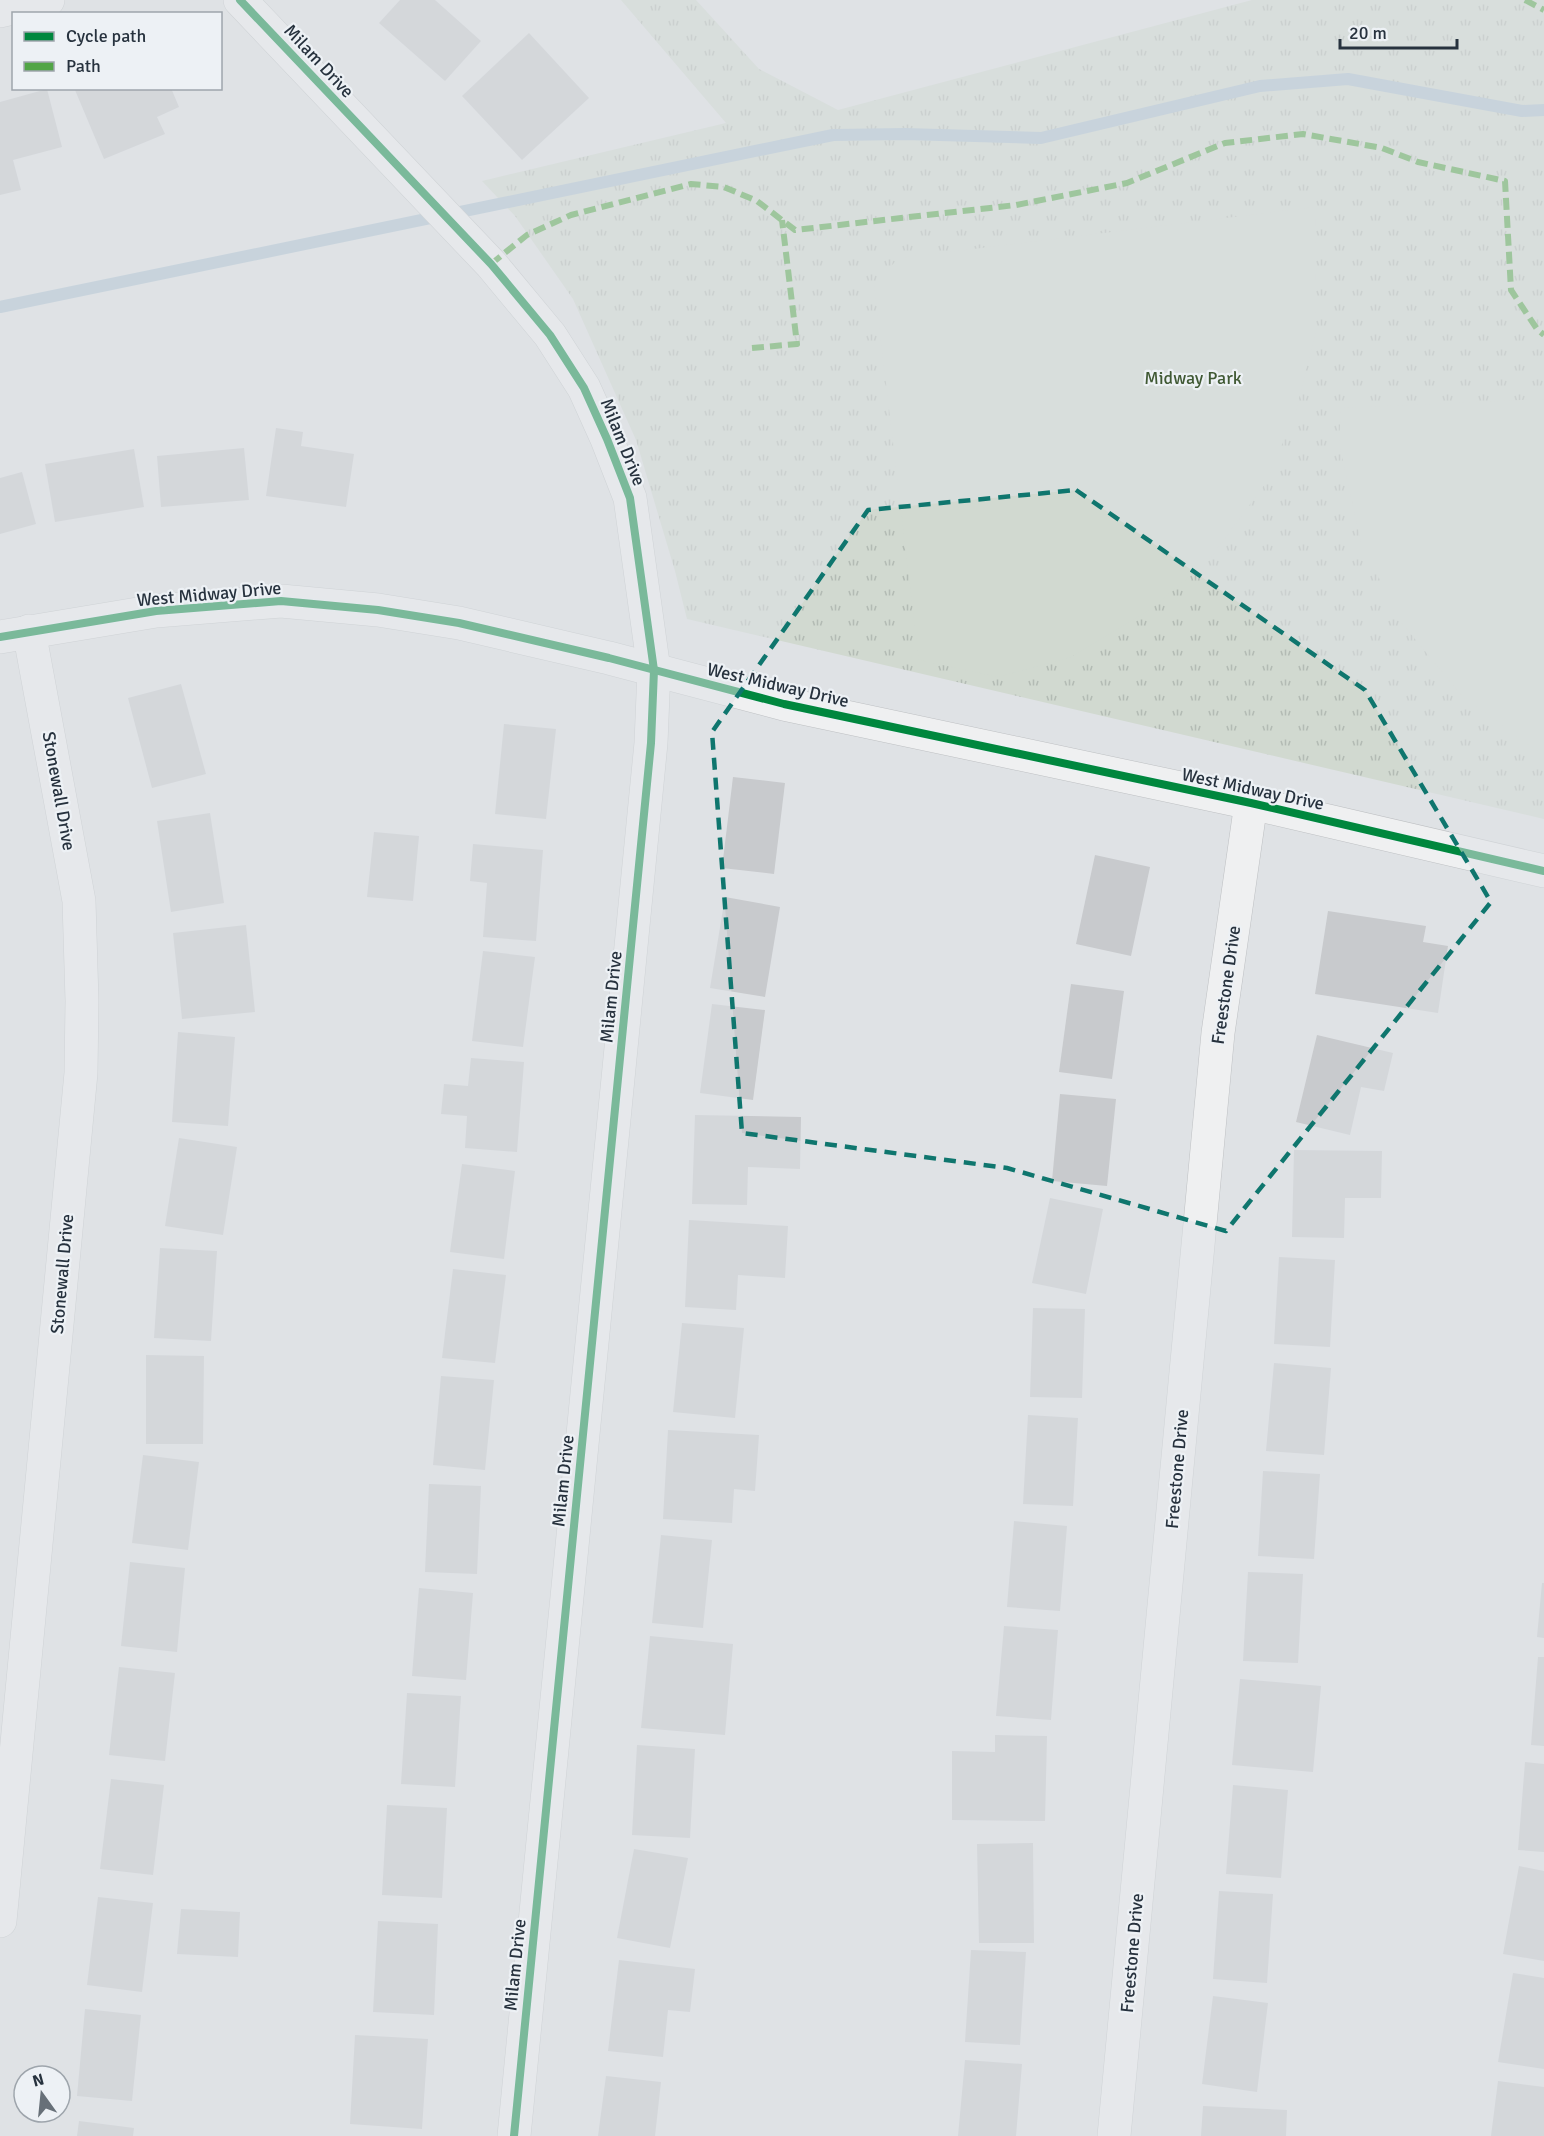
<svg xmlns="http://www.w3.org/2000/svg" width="1544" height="2136" viewBox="0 0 1544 2136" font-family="Signika,sans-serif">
  <defs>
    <pattern id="grass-tufts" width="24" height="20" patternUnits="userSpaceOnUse" patternTransform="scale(1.5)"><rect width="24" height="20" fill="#d1d9d0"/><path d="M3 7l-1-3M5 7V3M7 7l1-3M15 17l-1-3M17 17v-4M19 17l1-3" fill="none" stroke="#b3bbb4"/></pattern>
  </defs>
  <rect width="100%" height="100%" fill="#dfe2e5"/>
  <path fill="url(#grass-tufts)" d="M 621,0 L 696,0 L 759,69 L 838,110 L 1252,0 L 1544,0 L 1544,819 L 687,619 L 675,571 L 636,440 L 573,299 L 515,216 L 482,181 L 726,123 Z"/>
  <g fill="#d1d9d0">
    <path d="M 1315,207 L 1316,330 L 1295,414 L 1265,484 L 1209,560 L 1151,609 L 1071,657 L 998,677 L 919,660 L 874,283 L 899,258 Z"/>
    <path d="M 1544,399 L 1544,756 L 1462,696 L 1401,622 L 1361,542 L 1339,443 L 1341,408 Z"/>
  </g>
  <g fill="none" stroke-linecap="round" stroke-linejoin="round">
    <path stroke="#adc2d1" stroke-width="12" d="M 0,307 L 833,135 L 905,134 L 1041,138 L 1260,86 L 1348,79 L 1522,111 L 1544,110"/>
  </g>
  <g fill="#c8cacd">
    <path d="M 400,0 L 435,0 L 481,41 L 445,81 L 379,23 Z"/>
    <path d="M 529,33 L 589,98 L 522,160 L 462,96 Z"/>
    <path d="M 78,88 L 171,88 L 179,107 L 157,117 L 165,134 L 104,159 L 75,90 Z"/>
    <path d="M 47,89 L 62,147 L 13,160 L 21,190 L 0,195 L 0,102 Z"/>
    <path d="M 276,428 L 303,432 L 301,446 L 354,454 L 346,507 L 266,496 Z"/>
    <path d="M 244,448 L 249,500 L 161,507 L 157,456 Z"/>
    <path d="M 134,449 L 144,507 L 55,522 L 45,464 Z"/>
    <path d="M 22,472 L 36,524 L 0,534 L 0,478 Z"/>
    <path d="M 181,684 L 206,774 L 152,788 L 128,698 Z"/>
    <path d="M 504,724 L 556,729 L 546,819 L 495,814 Z"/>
    <path d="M 733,777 L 785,783 L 774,874 L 722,868 Z"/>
    <path d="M 210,813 L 224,903 L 171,912 L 157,821 Z"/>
    <path d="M 374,832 L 419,836 L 413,901 L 367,897 Z"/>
    <path d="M 473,844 L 543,850 L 536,941 L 483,937 L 487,883 L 470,881 Z"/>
    <path d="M 1095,855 L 1150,867 L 1131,956 L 1076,944 Z"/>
    <path d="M 725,897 L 780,907 L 765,997 L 710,988 Z"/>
    <path d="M 1328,911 L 1426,926 L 1423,942 L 1448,946 L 1438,1013 L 1315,994 Z"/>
    <path d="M 246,925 L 255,1012 L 182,1019 L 173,933 Z"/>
    <path d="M 483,951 L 535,957 L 523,1047 L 472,1041 Z"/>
    <path d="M 1071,984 L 1124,991 L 1112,1079 L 1059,1072 Z"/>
    <path d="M 712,1004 L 765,1010 L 753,1100 L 700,1093 Z"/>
    <path d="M 178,1032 L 235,1037 L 228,1126 L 172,1122 Z"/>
    <path d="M 1317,1035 L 1393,1053 L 1384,1091 L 1361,1087 L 1350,1135 L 1296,1122 Z"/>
    <path d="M 471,1058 L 524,1062 L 517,1152 L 465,1148 L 467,1116 L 441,1114 L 444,1084 L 468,1086 Z"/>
    <path d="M 1060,1094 L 1116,1099 L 1107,1186 L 1052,1181 Z"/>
    <path d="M 695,1115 L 801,1117 L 800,1169 L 748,1167 L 747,1205 L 692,1204 Z"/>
    <path d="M 179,1138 L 237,1147 L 223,1235 L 165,1226 Z"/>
    <path d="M 1294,1150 L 1382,1151 L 1381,1198 L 1345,1198 L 1344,1238 L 1292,1237 Z"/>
    <path d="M 462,1164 L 515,1171 L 504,1259 L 450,1252 Z"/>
    <path d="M 1050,1198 L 1103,1209 L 1086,1294 L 1032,1283 Z"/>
    <path d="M 689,1220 L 788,1226 L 785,1278 L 738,1275 L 736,1310 L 685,1307 Z"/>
    <path d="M 160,1248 L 217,1251 L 211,1341 L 154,1338 Z"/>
    <path d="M 1279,1257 L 1335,1260 L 1330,1347 L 1274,1344 Z"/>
    <path d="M 453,1269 L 506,1275 L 495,1363 L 442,1358 Z"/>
    <path d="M 1033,1308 L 1085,1309 L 1082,1398 L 1030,1397 Z"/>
    <path d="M 682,1323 L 744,1328 L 735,1418 L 673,1412 Z"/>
    <path d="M 146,1355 L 204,1356 L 203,1444 L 146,1444 Z"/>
    <path d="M 1274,1363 L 1331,1368 L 1324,1455 L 1266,1451 Z"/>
    <path d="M 441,1376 L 494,1380 L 485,1470 L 433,1465 Z"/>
    <path d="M 1028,1415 L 1078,1418 L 1073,1506 L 1023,1504 Z"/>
    <path d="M 668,1430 L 759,1435 L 755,1491 L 734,1489 L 732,1523 L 663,1519 Z"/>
    <path d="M 143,1455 L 199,1462 L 188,1550 L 132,1543 Z"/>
    <path d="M 1263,1471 L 1320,1474 L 1314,1559 L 1258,1556 Z"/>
    <path d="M 429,1484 L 481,1486 L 477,1574 L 425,1572 Z"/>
    <path d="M 1014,1521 L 1067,1526 L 1060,1611 L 1007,1607 Z"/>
    <path d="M 661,1535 L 712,1540 L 703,1628 L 652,1623 Z"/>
    <path d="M 130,1562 L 185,1568 L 177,1652 L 121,1646 Z"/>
    <path d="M 1248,1572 L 1303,1574 L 1298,1663 L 1243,1661 Z"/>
    <path d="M 1542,1583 L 1544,1583 L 1544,1638 L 1537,1637 Z"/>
    <path d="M 419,1588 L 473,1593 L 466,1680 L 412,1676 Z"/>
    <path d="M 1004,1626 L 1058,1630 L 1051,1720 L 996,1716 Z"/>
    <path d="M 650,1636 L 733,1644 L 725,1735 L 641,1728 Z"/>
    <path d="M 1538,1657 L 1544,1657 L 1544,1746 L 1531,1745 Z"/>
    <path d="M 119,1667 L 175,1673 L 165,1761 L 109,1755 Z"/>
    <path d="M 1240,1679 L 1321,1686 L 1313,1772 L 1232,1765 Z"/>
    <path d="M 407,1693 L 461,1696 L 455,1787 L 401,1784 Z"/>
    <path d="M 995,1735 L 1047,1736 L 1045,1821 L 952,1820 L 952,1751 L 995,1752 Z"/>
    <path d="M 637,1745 L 695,1749 L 690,1838 L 632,1835 Z"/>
    <path d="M 1525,1762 L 1544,1764 L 1544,1852 L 1518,1850 Z"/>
    <path d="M 111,1779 L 164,1785 L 153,1875 L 100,1869 Z"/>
    <path d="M 1233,1785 L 1288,1790 L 1281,1878 L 1226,1874 Z"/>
    <path d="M 387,1805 L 447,1808 L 442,1898 L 382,1895 Z"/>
    <path d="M 1033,1843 L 1034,1943 L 979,1943 L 977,1844 Z"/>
    <path d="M 634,1849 L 688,1858 L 670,1948 L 617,1938 Z"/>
    <path d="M 1519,1866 L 1544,1871 L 1544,1961 L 1503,1954 Z"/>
    <path d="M 1219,1891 L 1273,1894 L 1267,1983 L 1213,1979 Z"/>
    <path d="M 98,1897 L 153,1903 L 142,1992 L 87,1985 Z"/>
    <path d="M 181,1909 L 240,1912 L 238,1957 L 177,1954 Z"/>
    <path d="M 378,1921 L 438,1924 L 434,2015 L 373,2012 Z"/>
    <path d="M 971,1950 L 1026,1952 L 1020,2045 L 965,2042 Z"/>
    <path d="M 619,1960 L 695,1969 L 690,2012 L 668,2010 L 663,2057 L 608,2051 Z"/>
    <path d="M 1513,1973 L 1544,1978 L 1544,2069 L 1498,2062 Z"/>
    <path d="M 1213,1996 L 1268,2003 L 1257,2092 L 1202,2084 Z"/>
    <path d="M 85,2009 L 141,2015 L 132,2101 L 77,2096 Z"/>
    <path d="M 355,2035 L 428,2039 L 422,2129 L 350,2124 Z"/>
    <path d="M 965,2060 L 1022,2064 L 1016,2136 L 958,2136 Z"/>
    <path d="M 606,2076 L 661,2082 L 655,2136 L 598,2136 Z"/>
    <path d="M 1498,2081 L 1544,2087 L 1544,2136 L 1491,2136 Z"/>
    <path d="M 1203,2106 L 1287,2110 L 1286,2136 L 1201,2136 Z"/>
    <path d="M 79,2121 L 134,2128 L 133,2136 L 77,2136 Z"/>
  </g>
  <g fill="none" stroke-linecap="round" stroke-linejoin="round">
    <g stroke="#bec0c3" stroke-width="34">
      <g id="minor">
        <path d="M 240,0 L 491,264 L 550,335 L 584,388 L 607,439 L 630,498 L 654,670 L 651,743 L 514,2136"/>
        <path d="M 0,11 L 48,0"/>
        <path d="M 0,637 L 156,611 L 281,601 L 378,610 L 459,623 L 609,658 L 784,704 L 1251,803 L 1544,871"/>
        <path d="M 0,1921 L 81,1073 L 82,1001 L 79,901 L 29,631"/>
        <path d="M 1114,2136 L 1218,1033 L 1251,803"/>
      </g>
    </g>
    <use href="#minor" stroke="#eff0f1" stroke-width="33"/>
    <g stroke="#51a546" stroke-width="6" stroke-dasharray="12 6" stroke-linecap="butt">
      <path d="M 1525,0 L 1544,10"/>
      <path d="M 491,264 L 527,235 L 571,215 L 691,184 L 724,187 L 757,201 L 795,230 L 1016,205 L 1127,183 L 1225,143 L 1303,134 L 1382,148 L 1418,162 L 1505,181 L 1511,290 L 1537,329 L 1544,335"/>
      <path d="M 752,348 L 797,344 L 782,220"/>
    </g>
    <g stroke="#edf1f5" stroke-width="11">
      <g id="cycleway">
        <path d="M 240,0 L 491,264 L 550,335 L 584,388 L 607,439 L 630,498 L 654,670 L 651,743 L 514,2136"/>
        <path d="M 0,637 L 156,611 L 281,601 L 378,610 L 459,623 L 609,658 L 784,704 L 1251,803 L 1544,871"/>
      </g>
    </g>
    <use href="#cycleway" stroke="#00873e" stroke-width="8"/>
  </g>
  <path d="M0 0H1544V2136H0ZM 1076,490 L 1365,690 L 1491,902 L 1226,1231 L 1007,1168 L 742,1133 L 712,732 L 868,510 Z" fill="#dfe2e5" fill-opacity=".55" fill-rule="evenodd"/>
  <path fill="none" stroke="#0f766e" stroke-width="4.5" stroke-dasharray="12 8" stroke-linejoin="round" d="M 1076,490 L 1365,690 L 1491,902 L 1226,1231 L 1007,1168 L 742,1133 L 712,732 L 868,510 Z"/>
  <g text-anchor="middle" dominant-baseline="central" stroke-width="4.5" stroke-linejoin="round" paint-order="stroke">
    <g font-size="18" fill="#27323e" stroke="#edf1f5">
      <text transform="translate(319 61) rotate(47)">Milam Drive</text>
      <text transform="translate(623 442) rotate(68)">Milam Drive</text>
      <text transform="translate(209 594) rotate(-5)">West Midway Drive</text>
      <text transform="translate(778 685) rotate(13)">West Midway Drive</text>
      <text transform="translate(1253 789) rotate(12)">West Midway Drive</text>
      <text transform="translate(59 791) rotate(80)">Stonewall Drive</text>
      <text transform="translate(1226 985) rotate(-82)">Freestone Drive</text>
      <text transform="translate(611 997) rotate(-84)">Milam Drive</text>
      <text transform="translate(62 1274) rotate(-85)">Stonewall Drive</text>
      <text transform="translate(1177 1469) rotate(-85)">Freestone Drive</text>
      <text transform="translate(563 1481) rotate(-84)">Milam Drive</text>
      <text transform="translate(1132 1953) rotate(-85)">Freestone Drive</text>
      <text transform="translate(515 1965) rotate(-84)">Milam Drive</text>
    </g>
    <g font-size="18" fill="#405934" stroke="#edf1f5">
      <text x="1193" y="378">Midway Park</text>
    </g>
  </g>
  <rect x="12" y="12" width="210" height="78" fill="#edf1f5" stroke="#9ea5ac" stroke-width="1.5"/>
  <rect x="24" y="32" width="30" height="9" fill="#00873e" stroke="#9ea5ac" stroke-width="1.5"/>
  <text x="66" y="42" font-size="18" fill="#27323e">Cycle path</text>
  <rect x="24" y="62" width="30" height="9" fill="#51a546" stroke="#9ea5ac" stroke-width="1.5"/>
  <text x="66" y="72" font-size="18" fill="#27323e">Path</text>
  <g transform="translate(42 2094) rotate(345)"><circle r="28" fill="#edf1f5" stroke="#9ea5ac" stroke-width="1.5"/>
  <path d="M0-4.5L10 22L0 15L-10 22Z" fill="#677078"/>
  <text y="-9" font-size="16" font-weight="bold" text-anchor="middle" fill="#27323e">N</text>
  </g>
  <path d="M1340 39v9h117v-9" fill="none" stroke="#27323e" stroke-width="3"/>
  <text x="1349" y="39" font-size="18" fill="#27323e" stroke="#edf1f5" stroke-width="4.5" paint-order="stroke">20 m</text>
</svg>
